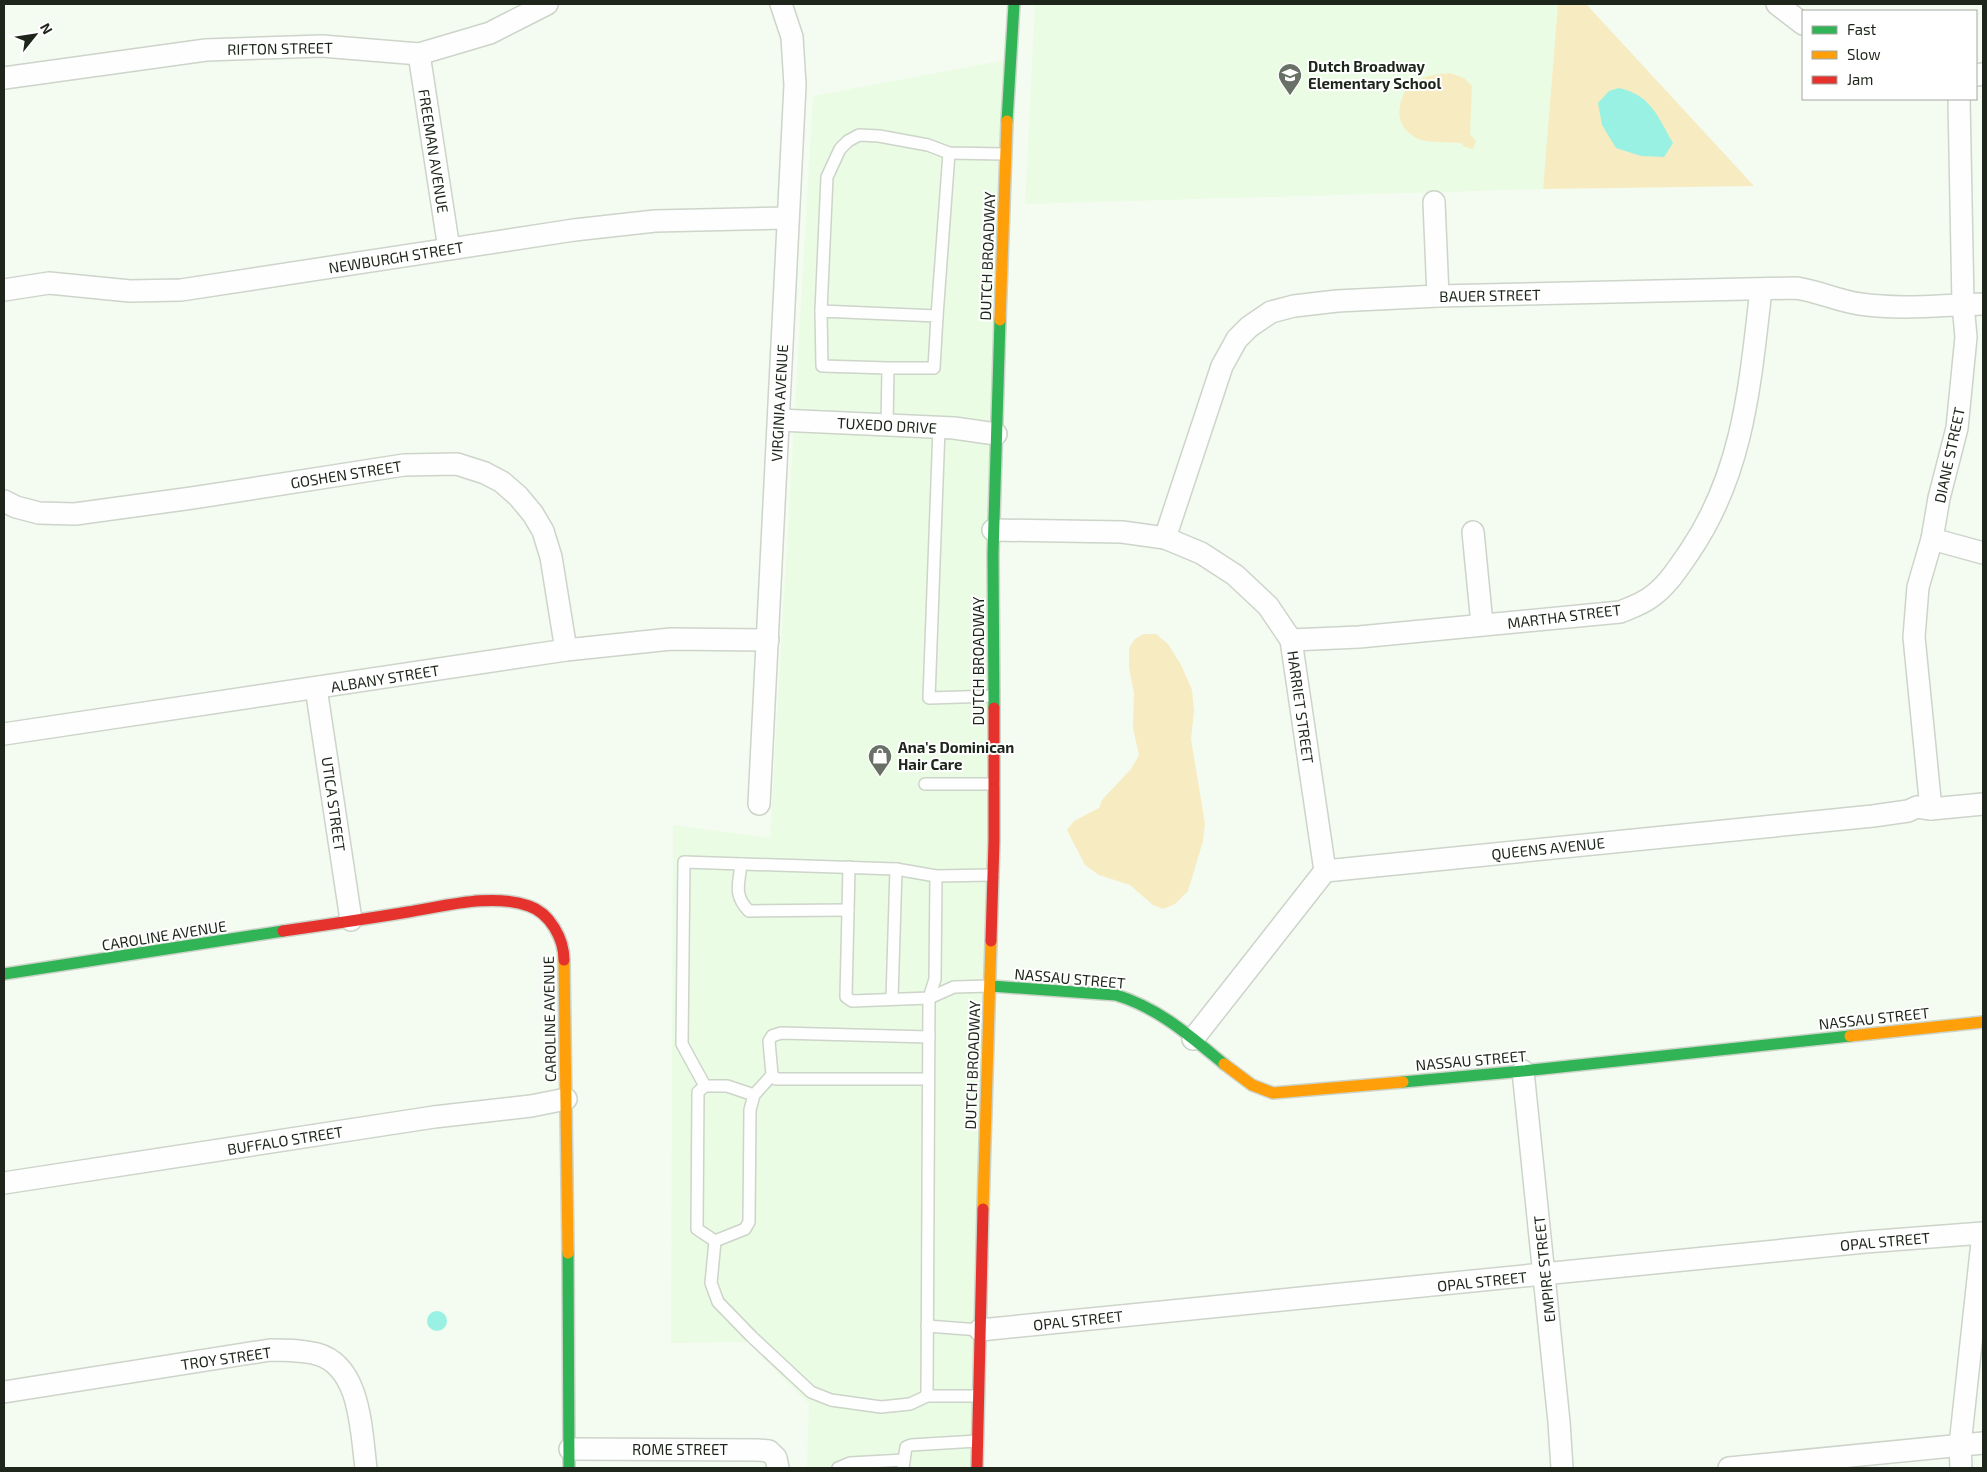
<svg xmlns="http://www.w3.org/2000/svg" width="1987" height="1472" viewBox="0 0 1987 1472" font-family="'Exo 2',sans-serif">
  <rect width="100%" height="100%" fill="#f4fbf1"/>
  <g fill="#eafce3">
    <path d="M 1035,4 L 1558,4 L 1543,189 L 1025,204 Z"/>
    <path d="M 1006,60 L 974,1468 L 807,1468 L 809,1404 L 748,1342 L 671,1343 L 673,825 L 770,838 L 813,96 Z"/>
  </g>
  <g fill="#f7ecc1">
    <path d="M 1558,4 L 1586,4 L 1754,186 L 1543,189 Z"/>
    <path d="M 1450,73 L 1464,78 L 1472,86 L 1470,134 L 1476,141 L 1473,149 L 1465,147 L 1461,143 C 1449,142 1428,143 1418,139 C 1412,136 1403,128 1401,122 C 1396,109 1403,87 1416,81 C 1427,75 1439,74 1450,73 Z"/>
    <path d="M 1144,634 L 1156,634 L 1168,644 L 1181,665 L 1192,690 L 1194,711 L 1191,739 L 1205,824 L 1203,841 L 1188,891 L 1175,904 L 1163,909 L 1153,905 L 1130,885 L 1099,875 L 1085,865 L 1067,830 L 1074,821 L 1099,808 L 1102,800 L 1131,769 L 1139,755 L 1133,728 L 1134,693 L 1129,668 L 1129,648 L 1135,639 Z"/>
  </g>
  <g fill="#99f1e3">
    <path d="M 1619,88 C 1651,95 1658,117 1673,143 L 1664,157 L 1641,156 L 1616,148 L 1602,125 L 1598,103 L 1609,91 Z"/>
    <circle cx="437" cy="1321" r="10"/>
  </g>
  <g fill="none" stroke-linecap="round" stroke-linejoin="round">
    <g stroke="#cdd4ca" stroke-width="14">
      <g id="lane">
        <path d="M 821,311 L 827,177 L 840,149 L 848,141 L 859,135 L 879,136 L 928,145 L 949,153 L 1005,154"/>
        <path d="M 937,316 L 949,153"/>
        <path d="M 887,425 L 888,368 L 822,366 L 821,311 L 937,316 L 934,368 L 888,368"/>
        <path d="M 939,428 L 929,698 L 994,696"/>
        <path d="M 925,784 L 994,784"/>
        <path d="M 741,864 C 739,884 733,895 749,911 L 848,910"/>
        <path d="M 849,867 L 846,997 L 852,1001 L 929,998 L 954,987 L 991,986"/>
        <path d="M 892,999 L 896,869"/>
        <path d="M 928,1079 L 776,1079 L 772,1075 L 769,1041 L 772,1036 L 781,1033 L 929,1037"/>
        <path d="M 705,1086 L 682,1044 L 684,862 L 896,869 L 936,876 L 993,875"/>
        <path d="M 754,1095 L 727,1086 L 705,1086 L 698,1092 L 697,1229 L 715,1241 L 745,1229 L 749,1222 L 750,1110 L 754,1095 L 772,1075"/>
        <path d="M 715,1241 L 711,1283 L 718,1302 L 752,1337 L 811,1392 L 831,1400 L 881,1407 L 910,1404 L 927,1396 L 977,1396"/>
        <path d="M 927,1326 L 980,1330"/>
        <path d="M 927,1396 L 929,998 L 935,979 L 936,876"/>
        <path d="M 838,1468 L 850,1463 L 904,1460"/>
        <path d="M 903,1468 L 906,1447 L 911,1445 L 977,1441"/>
      </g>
    </g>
    <g stroke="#cdd4ca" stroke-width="24">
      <g id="street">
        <path d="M 1777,4 L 1803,24"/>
        <path d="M 419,54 L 449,249"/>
        <path d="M 1976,75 L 1983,74"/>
        <path d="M 4,78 L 206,50 L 322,46 L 419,54 L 490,33 L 547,4"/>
        <path d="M 1434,202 L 1438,296"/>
        <path d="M 4,290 L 49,283 L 130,291 L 181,290 L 574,230 L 655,221 L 788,218"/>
        <path d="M 779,420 L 954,428 L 996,434"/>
        <path d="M 4,501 L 16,507 L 39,513 L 75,514 L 192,498 L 404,465 L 457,464 L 485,473 L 502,482 L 518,496 L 533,514 L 543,531 L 551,557 L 566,650"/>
        <path d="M 993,530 L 1122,532 L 1165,538 L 1201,553 L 1235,575 L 1268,606 L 1291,640 L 1325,871"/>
        <path d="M 1473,532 L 1482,624"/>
        <path d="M 1165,538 L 1222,366 L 1237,339 L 1249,327 L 1271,312 L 1294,306 L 1337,301 L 1438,296 L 1796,288 C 1818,291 1838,301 1860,304 C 1900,310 1942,305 1983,304"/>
        <path d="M 1932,539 L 1983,553"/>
        <path d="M 1291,640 L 1359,637 L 1620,612 C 1630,608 1642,604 1651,597 C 1668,585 1678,568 1690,551 C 1744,471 1750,383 1761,290"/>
        <path d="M 316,688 L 351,920"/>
        <path d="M 4,734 L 566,650 L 671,639 L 768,640"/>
        <path d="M 759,804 L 795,85 L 792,37 L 781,4"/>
        <path d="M 1931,809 L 1914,637 L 1918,587 L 1932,539 L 1939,498 L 1957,428 L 1966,337 L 1963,304 L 1959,99"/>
        <path d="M 1193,1039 L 1325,871 L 1873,816 L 1908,811 L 1917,807 L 1931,809 L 1983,804"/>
        <path d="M 1523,1071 L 1559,1422 L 1562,1468"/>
        <path d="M 4,1183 L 434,1117 L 531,1106 L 566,1099"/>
        <path d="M 980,1330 L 1865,1242 L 1983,1233"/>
        <path d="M 4,1392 L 270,1350 C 286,1350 301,1350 317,1354 C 361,1366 361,1431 366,1468"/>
        <path d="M 570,1449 L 758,1450 L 769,1451 L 776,1458 L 778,1468"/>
        <path d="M 1729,1468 L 1983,1443"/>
        <path d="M 1961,1468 L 1960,1445 L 1983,1233"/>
      </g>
    </g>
    <g stroke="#cdd4ca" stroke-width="14">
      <g id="fast">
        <path d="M 1007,121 L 1014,4"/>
        <path d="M 994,708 L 993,554 L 1000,320"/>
        <path d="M 4,974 L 283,931"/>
        <path d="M 991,986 L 1116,995 C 1159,1008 1190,1036 1224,1064"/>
        <path d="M 1403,1082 L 1523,1071 L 1850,1036"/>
        <path d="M 568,1253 L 569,1468"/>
      </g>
    </g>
    <g stroke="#cdd4ca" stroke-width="14">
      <g id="slow">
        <path d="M 1000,320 L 1007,121"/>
        <path d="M 564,960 L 568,1253"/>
        <path d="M 1850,1036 L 1983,1022"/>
        <path d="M 1224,1064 L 1252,1085 L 1273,1093 L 1403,1082"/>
        <path d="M 983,1209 L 991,941"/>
      </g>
    </g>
    <g stroke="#cdd4ca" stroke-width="14">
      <g id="jam">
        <path d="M 283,931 C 325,925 366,919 408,912 C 446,906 492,893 529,906 C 550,913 564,939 564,960"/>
        <path d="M 991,941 L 994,841 L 994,708"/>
        <path d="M 977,1468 L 983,1209"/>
      </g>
    </g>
    <use href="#lane" stroke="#fdfefd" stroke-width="11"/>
    <use href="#street" stroke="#fdfefd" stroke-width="21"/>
    <use href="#fast" stroke="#30b455" stroke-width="11"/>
    <use href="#slow" stroke="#ff9f0a" stroke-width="11"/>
    <use href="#jam" stroke="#e5322d" stroke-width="11"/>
  </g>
  <defs>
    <g id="school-pin" transform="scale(1.25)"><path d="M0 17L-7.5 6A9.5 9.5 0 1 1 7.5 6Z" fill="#697166" stroke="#fff"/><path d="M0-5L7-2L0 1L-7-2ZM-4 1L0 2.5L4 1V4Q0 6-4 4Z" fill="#fff"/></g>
    <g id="shop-pin" transform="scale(1.25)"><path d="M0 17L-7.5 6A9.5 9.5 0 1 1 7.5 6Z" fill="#697166" stroke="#fff"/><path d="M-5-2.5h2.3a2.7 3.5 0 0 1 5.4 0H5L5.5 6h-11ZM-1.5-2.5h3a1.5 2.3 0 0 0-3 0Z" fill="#fff"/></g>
  </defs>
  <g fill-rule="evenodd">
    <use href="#school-pin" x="1290" y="75"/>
    <use href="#shop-pin" x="880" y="756"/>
  </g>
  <g text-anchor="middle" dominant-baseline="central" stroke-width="4" stroke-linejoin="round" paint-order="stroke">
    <g font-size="15" fill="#1e261b" stroke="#fff">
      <text transform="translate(280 48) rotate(-1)">RIFTON STREET</text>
      <text transform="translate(434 151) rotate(81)">FREEMAN AVENUE</text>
      <text transform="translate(987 256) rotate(-88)">DUTCH BROADWAY</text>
      <text transform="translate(396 257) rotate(-9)">NEWBURGH STREET</text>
      <text transform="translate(1490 295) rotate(-1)">BAUER STREET</text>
      <text transform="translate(779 403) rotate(-87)">VIRGINIA AVENUE</text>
      <text transform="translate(887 425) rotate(3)">TUXEDO DRIVE</text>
      <text transform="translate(1949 455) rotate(-78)">DIANE STREET</text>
      <text transform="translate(346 474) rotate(-9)">GOSHEN STREET</text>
      <text transform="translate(1564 616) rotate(-7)">MARTHA STREET</text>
      <text transform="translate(978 661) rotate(-90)">DUTCH BROADWAY</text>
      <text transform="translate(385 678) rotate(-9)">ALBANY STREET</text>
      <text transform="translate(1301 707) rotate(82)">HARRIET STREET</text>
      <text transform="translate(334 804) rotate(82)">UTICA STREET</text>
      <text transform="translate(1548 848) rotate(-6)">QUEENS AVENUE</text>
      <text transform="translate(164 935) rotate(-9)">CAROLINE AVENUE</text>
      <text transform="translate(1070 978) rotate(5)">NASSAU STREET</text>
      <text transform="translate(1874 1018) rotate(-6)">NASSAU STREET</text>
      <text transform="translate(549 1019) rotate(-91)">CAROLINE AVENUE</text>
      <text transform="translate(1471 1060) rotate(-5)">NASSAU STREET</text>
      <text transform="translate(972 1065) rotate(-88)">DUTCH BROADWAY</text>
      <text transform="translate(285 1140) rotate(-9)">BUFFALO STREET</text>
      <text transform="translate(1885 1241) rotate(-5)">OPAL STREET</text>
      <text transform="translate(1544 1269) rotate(-96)">EMPIRE STREET</text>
      <text transform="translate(1482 1281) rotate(-6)">OPAL STREET</text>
      <text transform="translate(1078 1320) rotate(-6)">OPAL STREET</text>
      <text transform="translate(226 1358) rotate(-8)">TROY STREET</text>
      <text x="680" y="1449">ROME STREET</text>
    </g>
    <g font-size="15" font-weight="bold" fill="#1e261b" stroke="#fff" text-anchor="start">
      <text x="1308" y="66">Dutch Broadway<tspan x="1308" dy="17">Elementary School</tspan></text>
      <text x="898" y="747">Ana's Dominican<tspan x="898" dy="17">Hair Care</tspan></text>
    </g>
  </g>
  <rect width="1987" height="1472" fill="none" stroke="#1e261b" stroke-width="10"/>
  <rect x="1802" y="10" width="175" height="90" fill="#ffffff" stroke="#a5a8a4"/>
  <rect x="1812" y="26" width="25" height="8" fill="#30b455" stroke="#a5a8a4"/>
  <text x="1847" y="35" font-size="15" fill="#1e261b">Fast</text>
  <rect x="1812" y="51" width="25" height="8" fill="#ff9f0a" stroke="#a5a8a4"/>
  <text x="1847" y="60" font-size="15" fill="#1e261b">Slow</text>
  <rect x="1812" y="76" width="25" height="8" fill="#e5322d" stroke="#a5a8a4"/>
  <text x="1847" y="85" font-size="15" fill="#1e261b">Jam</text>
  <g transform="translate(35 35) rotate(60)" stroke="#ffffff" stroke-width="4" paint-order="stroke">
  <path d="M0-4L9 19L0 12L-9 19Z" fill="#1e261b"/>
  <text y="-8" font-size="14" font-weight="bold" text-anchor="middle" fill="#1e261b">N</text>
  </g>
</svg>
